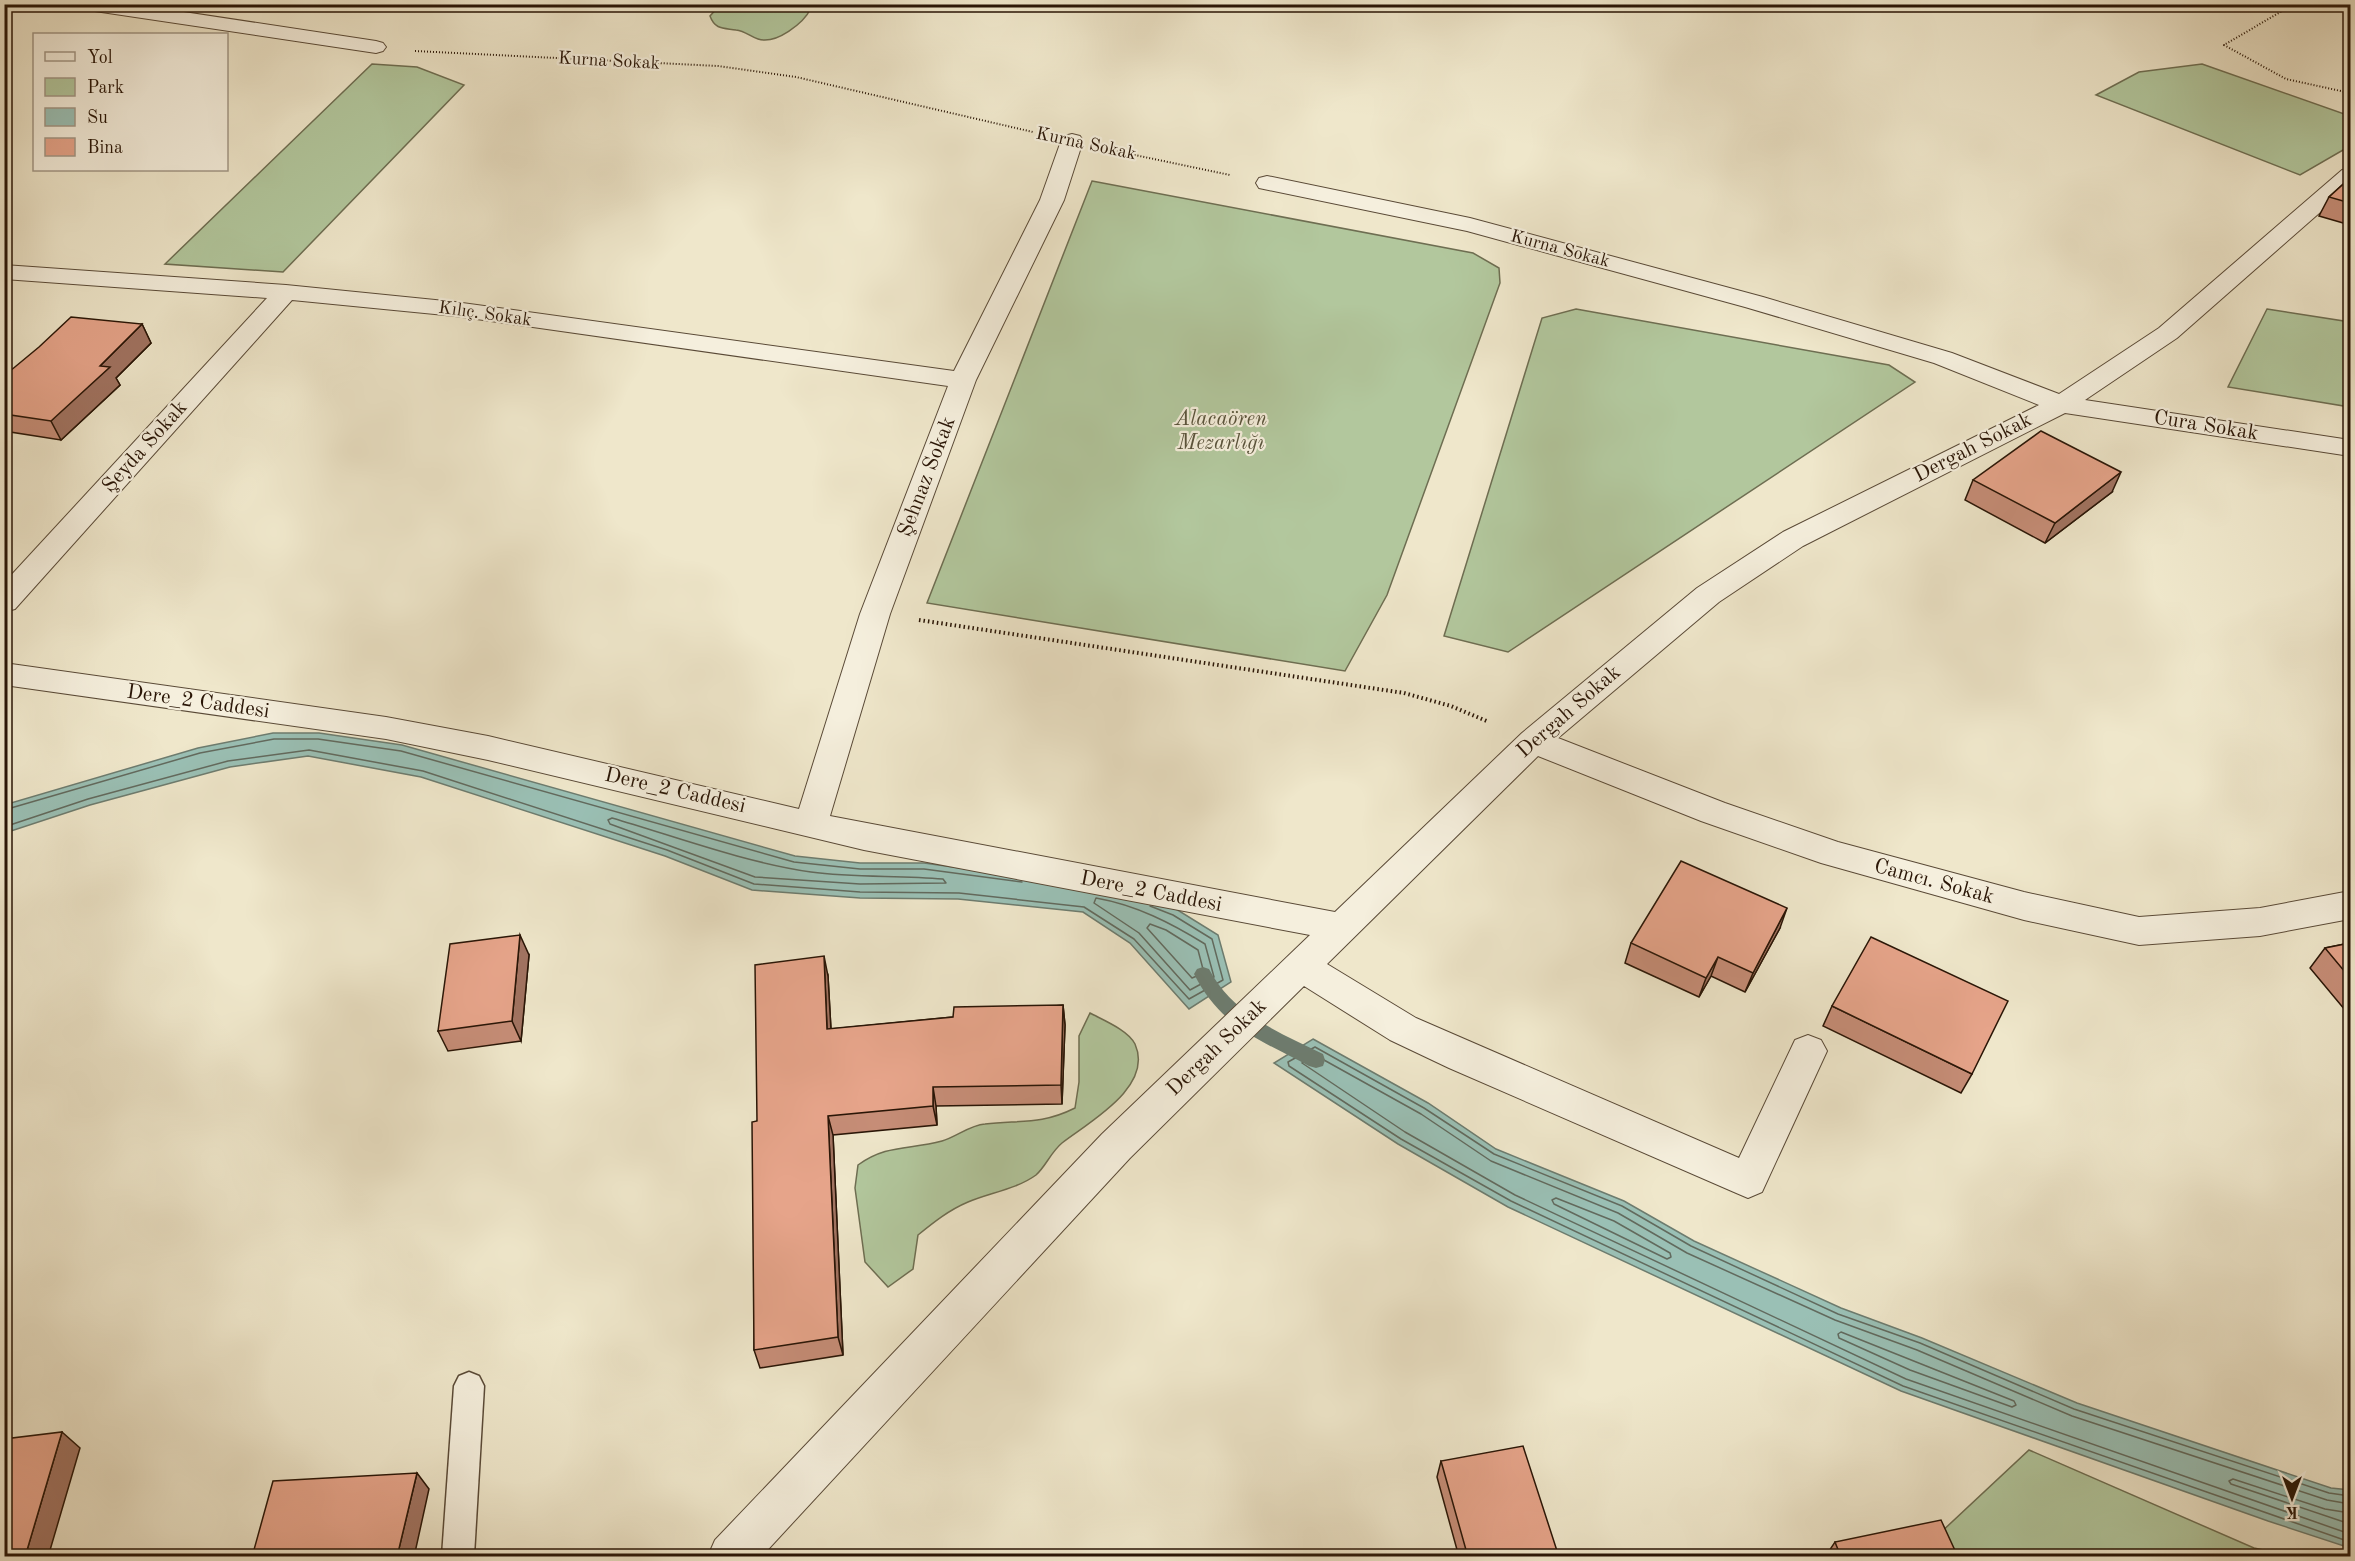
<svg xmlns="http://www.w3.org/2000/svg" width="2355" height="1561" viewBox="0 0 2355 1561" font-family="'Old Standard TT',serif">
  <rect width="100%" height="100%" fill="#efe7cb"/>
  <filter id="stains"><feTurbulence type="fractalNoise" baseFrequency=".00333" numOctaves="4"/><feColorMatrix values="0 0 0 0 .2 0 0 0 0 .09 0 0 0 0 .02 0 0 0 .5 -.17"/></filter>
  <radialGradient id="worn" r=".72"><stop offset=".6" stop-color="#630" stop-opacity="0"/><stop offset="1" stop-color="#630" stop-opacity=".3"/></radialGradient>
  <g fill="#b2c79d" stroke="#6e6e52" stroke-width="1.5">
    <path d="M 807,4 L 811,8 C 804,23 776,45 758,39 C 751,37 745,31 736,30 C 724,28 715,30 710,16 L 720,5 L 748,5 L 754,8 L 763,5 Z"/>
    <path d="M 372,64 L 417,67 L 464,85 L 283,272 L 165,264 Z"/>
    <path d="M 2202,64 L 2350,116 L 2350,146 L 2300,175 L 2096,95 L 2139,72 Z"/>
    <path d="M 1092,181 L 1473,253 L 1499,268 L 1500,283 L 1387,595 L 1345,671 L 927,603 Z"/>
    <path d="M 1576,309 L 1889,365 L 1915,382 L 1508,652 L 1444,636 L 1542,318 Z"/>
    <path d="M 2267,309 L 2350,322 L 2350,407 L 2228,387 Z"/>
    <path d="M 1090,1013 C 1103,1020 1128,1030 1135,1044 C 1154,1087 1089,1122 1062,1143 C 1051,1152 1046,1166 1036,1175 C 1017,1189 989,1193 968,1202 C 949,1210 934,1222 918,1235 L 913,1269 L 888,1287 L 865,1262 L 855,1188 L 858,1165 C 887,1144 909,1150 942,1141 C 956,1137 970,1125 985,1124 C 1020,1120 1041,1125 1075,1108 L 1079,1082 L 1079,1036 Z"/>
    <path d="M 2029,1450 L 2254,1548 L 2292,1556 L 1948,1556 L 1938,1535 Z"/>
  </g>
  <g fill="#9ac0b5" stroke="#6d7c6f" stroke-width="1.5">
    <path d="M 273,733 L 319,733 L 402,745 L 795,856 L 860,863 L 924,863 L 989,872 L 1176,909 L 1218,935 L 1231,982 L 1189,1009 L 1130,943 L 1083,912 L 958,899 L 860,898 L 752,890 L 665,856 L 421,777 L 308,756 L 230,767 L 90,805 L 5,833 L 4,805 L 198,748 Z"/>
    <path d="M 1313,1039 L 1428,1103 L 1496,1149 L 1624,1201 L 1694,1241 L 1841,1308 L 1922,1338 L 2077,1403 L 2331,1488 L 2350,1490 L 2350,1548 L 2268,1521 L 1901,1391 L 1508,1207 L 1398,1144 L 1274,1063 Z"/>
  </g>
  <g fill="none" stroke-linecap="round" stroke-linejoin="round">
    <g stroke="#626a5e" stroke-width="1.5">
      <path d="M 4,810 L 200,753 L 274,739 L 318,739 L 401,751 L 794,862 L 860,869 L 924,869 L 1022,882"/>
      <path d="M 612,818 C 677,837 743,862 811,872 C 854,878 899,875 943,879 L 946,883 L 860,884 L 755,877 L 610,824 L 608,820 Z"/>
      <path d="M 4,827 L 88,799 L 228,761 L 309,750 L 423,771 L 667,850 L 754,884 L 860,892 L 959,893 L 1084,907 L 1134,939 L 1189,999 L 1223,980 L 1212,939 L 1173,915 L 1150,906"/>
      <path d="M 1096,898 C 1136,905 1171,923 1205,944 L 1214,977 L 1190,990 L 1139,933 L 1094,903 Z"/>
      <path d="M 1150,924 L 1166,930 L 1198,950 L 1204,973 L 1192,978 L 1147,928 Z"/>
      <path d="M 1556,1198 L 1614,1221 L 1670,1253 L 1671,1257 L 1667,1259 L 1554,1204 L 1552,1200 Z"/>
      <path d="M 1841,1332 L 2014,1401 L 2016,1405 L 2012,1407 L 1910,1370 L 1839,1338 L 1838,1334 Z"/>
      <path d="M 2350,1496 L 2329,1493 L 2074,1409 L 1920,1343 L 1838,1314 L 1691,1246 L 1622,1206 L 1494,1154 L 1424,1108 L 1315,1047 L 1288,1062 L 1289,1066 L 1401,1139 L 1511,1201 L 1903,1386 L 2350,1542"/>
      <path d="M 2350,1504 L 2327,1500 L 2072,1416 L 1917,1350 L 1835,1320 L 1687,1253 L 1618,1213 L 1491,1161 L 1421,1114 L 1315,1055 L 1302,1063 L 1405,1132 L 1515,1195 L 1906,1379 L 2350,1534"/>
      <path d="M 2350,1513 L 2325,1509 L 2233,1479 L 2229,1481 L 2231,1484 L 2350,1524"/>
    </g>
    <path fill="#6d7c6f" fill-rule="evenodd" d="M 1203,967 L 1209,969 C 1233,1015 1279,1032 1323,1054 L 1325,1060 L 1323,1066 L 1316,1068 L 1309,1066 C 1260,1040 1220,1026 1194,974 L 1197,969 Z"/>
    <g stroke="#5a4a37" stroke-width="3">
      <path id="lane" d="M 469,1372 L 479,1376 L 484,1386 L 474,1556 L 442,1556 L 454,1386 L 459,1376 Z"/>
    </g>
    <g stroke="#5a4a37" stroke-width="2">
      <g id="street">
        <path d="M 78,4 L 131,4 L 376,41 L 383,43 L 386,47 L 383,51 L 376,53 L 88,10 Z"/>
        <path d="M 1072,134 L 1080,136 L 1083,141 L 1064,200 L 976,380 L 890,614 L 830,816 L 1335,912 L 1522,733 L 1697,588 L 1783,532 L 2039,405 L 1934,363 L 1745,307 L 1467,231 L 1259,188 L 1256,183 L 1259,178 L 1267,176 L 1470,218 L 1763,297 L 1952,353 L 2059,394 L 2159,328 L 2342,170 L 2350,168 L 2350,186 L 2177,338 L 2085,400 L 2350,440 L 2350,456 L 2065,413 L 1803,546 L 1719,602 L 1558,738 L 1725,803 L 1838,842 L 2024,892 L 2139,917 L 2260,908 L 2350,891 L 2350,919 L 2260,936 L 2139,945 L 2024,920 L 1821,863 L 1701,821 L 1538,756 L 1327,964 L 1416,1018 L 1739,1158 L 1795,1040 L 1808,1035 L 1821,1040 L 1827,1051 L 1762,1192 L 1748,1198 L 1734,1192 L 1449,1068 L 1390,1040 L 1304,986 L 1130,1158 L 762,1556 L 708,1556 L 715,1540 L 1102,1134 L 1310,935 L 864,850 L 488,760 L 386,739 L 4,685 L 4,663 L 386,717 L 488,736 L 799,809 L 860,614 L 948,386 L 455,316 L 292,300 L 15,609 L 4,612 L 4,583 L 267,298 L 4,279 L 4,265 L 286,285 L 455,302 L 954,371 L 1040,200 L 1061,141 L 1064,136 Z"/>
      </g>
    </g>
    <g stroke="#291506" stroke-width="2" stroke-dasharray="1 2" stroke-linecap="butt">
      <path d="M 2294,4 L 2224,45 L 2286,79 L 2350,93"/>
      <path d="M 415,51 L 718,66 L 796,77 L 1033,132"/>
      <path d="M 1111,150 L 1230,175"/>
    </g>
    <path stroke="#291506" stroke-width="4" stroke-dasharray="1.5 3" stroke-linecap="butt" d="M 919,620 L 1404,693 L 1451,706 L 1489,722"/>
    <use href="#lane" fill="#f5efdd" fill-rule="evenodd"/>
    <use href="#street" fill="#f5efdd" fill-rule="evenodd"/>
  </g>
  <g fill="#c68d77" stroke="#291506" stroke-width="1.5">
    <path d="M 2350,178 L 2350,225 L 2319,216 L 2329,197 Z"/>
    <path d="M 142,324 L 151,343 L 116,378 L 120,385 L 61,440 L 4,431 L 4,376 Z"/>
    <path d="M 1973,480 L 2112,492 L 2045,543 L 1965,500 Z"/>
    <path d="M 1780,928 L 1745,992 L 1711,976 L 1699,997 L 1625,963 L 1631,943 Z"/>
    <path d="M 2350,943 L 2350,1016 L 2310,968 L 2325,948 Z"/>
    <path d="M 529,955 L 521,1041 L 448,1051 L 438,1031 Z"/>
    <path d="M 828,976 L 831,1029 L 953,1017 L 1063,1005 L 1065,1025 L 1062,1104 L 936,1106 L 937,1125 L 833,1135 L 843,1355 L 760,1368 L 754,1350 L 757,1121 Z"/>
    <path d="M 1832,1006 L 1972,1074 L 1961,1093 L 1823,1026 Z"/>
    <path d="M 1441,1461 L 1559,1557 L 1459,1557 L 1437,1477 Z"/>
    <path d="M 1835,1542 L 1958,1557 L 1825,1557 Z"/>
  </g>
  <g fill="#a17361" stroke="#291506" stroke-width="1.5">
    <path d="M 142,324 L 151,343 L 116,378 L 120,385 L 61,440 L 51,421 L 100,366 Z"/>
    <path d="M 2121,472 L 2112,492 L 2045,543 L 2055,523 Z"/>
    <path d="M 1787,908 L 1780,928 L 1745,992 L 1753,973 Z"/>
    <path d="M 520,935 L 529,955 L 521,1041 L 512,1021 Z"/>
    <path d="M 824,956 L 828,976 L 832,1049 L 827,1029 Z"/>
    <path d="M 1718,957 L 1711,976 L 1699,997 L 1706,978 Z"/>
    <path d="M 1063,1005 L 1065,1025 L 1062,1104 L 1061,1085 Z"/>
    <path d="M 933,1087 L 936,1106 L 937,1125 L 933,1106 Z"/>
    <path d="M 828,1116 L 833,1135 L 843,1355 L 838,1337 Z"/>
    <path d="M 62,1432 L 80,1448 L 48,1557 L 25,1557 Z"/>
    <path d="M 417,1473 L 429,1489 L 414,1557 L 397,1557 Z"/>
  </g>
  <g fill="#e6a48a" stroke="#291506" stroke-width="1.5">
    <path d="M 2350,178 L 2350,203 L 2329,197 Z"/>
    <path d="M 71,317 L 142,324 L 100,366 L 110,367 L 51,421 L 4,414 L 4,376 L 39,347 Z"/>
    <path d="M 2041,431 L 2121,472 L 2055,523 L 1973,480 Z"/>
    <path d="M 1681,861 L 1787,908 L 1753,973 L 1718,957 L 1706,978 L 1631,943 Z"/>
    <path d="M 520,935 L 512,1021 L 438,1031 L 450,944 Z"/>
    <path d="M 1871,937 L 2008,1001 L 1972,1074 L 1832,1006 Z"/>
    <path d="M 2350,943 L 2350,978 L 2325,948 Z"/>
    <path d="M 824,956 L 827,1029 L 953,1017 L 954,1007 L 1063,1005 L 1061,1085 L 933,1087 L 933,1106 L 828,1116 L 838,1337 L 754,1350 L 752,1122 L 757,1121 L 755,965 Z"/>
    <path d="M 62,1432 L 25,1557 L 4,1557 L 4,1439 Z"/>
    <path d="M 1523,1446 L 1559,1557 L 1468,1557 L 1441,1461 Z"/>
    <path d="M 417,1473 L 397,1557 L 252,1557 L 273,1481 Z"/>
    <path d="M 1941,1520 L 1958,1557 L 1841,1557 L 1835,1542 Z"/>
  </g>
  <g text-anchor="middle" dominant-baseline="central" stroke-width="4.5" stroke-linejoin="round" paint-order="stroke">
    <g font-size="18" fill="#291506" stroke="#f5efdd">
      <text transform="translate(609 61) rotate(3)">Kurna Sokak</text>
      <text transform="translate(1086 144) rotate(12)">Kurna Sokak</text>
      <text transform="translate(1560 249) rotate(15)">Kurna Sokak</text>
      <text transform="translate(485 314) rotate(8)">Kılıç. Sokak</text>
    </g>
    <g font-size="21" font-style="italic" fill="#59533b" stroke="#f5efdd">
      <text x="1221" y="419">Alacaören<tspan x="1221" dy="24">Mezarlığı</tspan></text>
    </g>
    <g font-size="21" fill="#291506" stroke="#f5efdd">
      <text transform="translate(2206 426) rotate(9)">Cura Sokak</text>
      <text transform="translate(145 447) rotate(-48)">Şeyda Sokak</text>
      <text transform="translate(1973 448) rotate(-27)">Dergah Sokak</text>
      <text transform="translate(927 477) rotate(-69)">Şehnaz Sokak</text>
      <text transform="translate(198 702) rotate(8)">Dere_2 Caddesi</text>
      <text transform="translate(1569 712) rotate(-41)">Dergah Sokak</text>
      <text transform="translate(675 791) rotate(13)">Dere_2 Caddesi</text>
      <text transform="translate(1934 882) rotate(15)">Camcı. Sokak</text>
      <text transform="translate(1151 892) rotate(11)">Dere_2 Caddesi</text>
      <text transform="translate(1217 1048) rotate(-44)">Dergah Sokak</text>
    </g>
  </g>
  <rect width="2355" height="1561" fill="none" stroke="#efe7cb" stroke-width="24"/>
  <rect x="6" y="6" width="2343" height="1549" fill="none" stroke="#291506" stroke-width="3"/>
  <rect x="12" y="12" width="2331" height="1537" fill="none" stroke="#291506" stroke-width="1.5"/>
  <rect x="33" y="33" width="195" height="138" fill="#f5efdd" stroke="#a39887" stroke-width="1.5"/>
  <rect x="45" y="52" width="30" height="9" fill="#f5efdd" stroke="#a39887" stroke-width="1.5"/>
  <text x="87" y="63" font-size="18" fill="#291506">Yol</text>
  <rect x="45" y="78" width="30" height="18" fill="#b2c79d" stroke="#a39887" stroke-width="1.5"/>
  <text x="87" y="93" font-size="18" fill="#291506">Park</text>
  <rect x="45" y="108" width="30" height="18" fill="#9ac0b5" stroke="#a39887" stroke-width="1.5"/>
  <text x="87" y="123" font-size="18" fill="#291506">Su</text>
  <rect x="45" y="138" width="30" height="18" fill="#e6a48a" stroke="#a39887" stroke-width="1.5"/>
  <text x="87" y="153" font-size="18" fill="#291506">Bina</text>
  <g transform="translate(2292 1498) rotate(180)" stroke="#f5efdd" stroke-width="4.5" paint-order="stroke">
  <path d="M0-4.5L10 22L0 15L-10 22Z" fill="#291506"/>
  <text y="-9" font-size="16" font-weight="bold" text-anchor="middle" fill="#291506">K</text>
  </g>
  <rect width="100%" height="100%" filter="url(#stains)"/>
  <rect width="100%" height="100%" fill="url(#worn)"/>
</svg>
